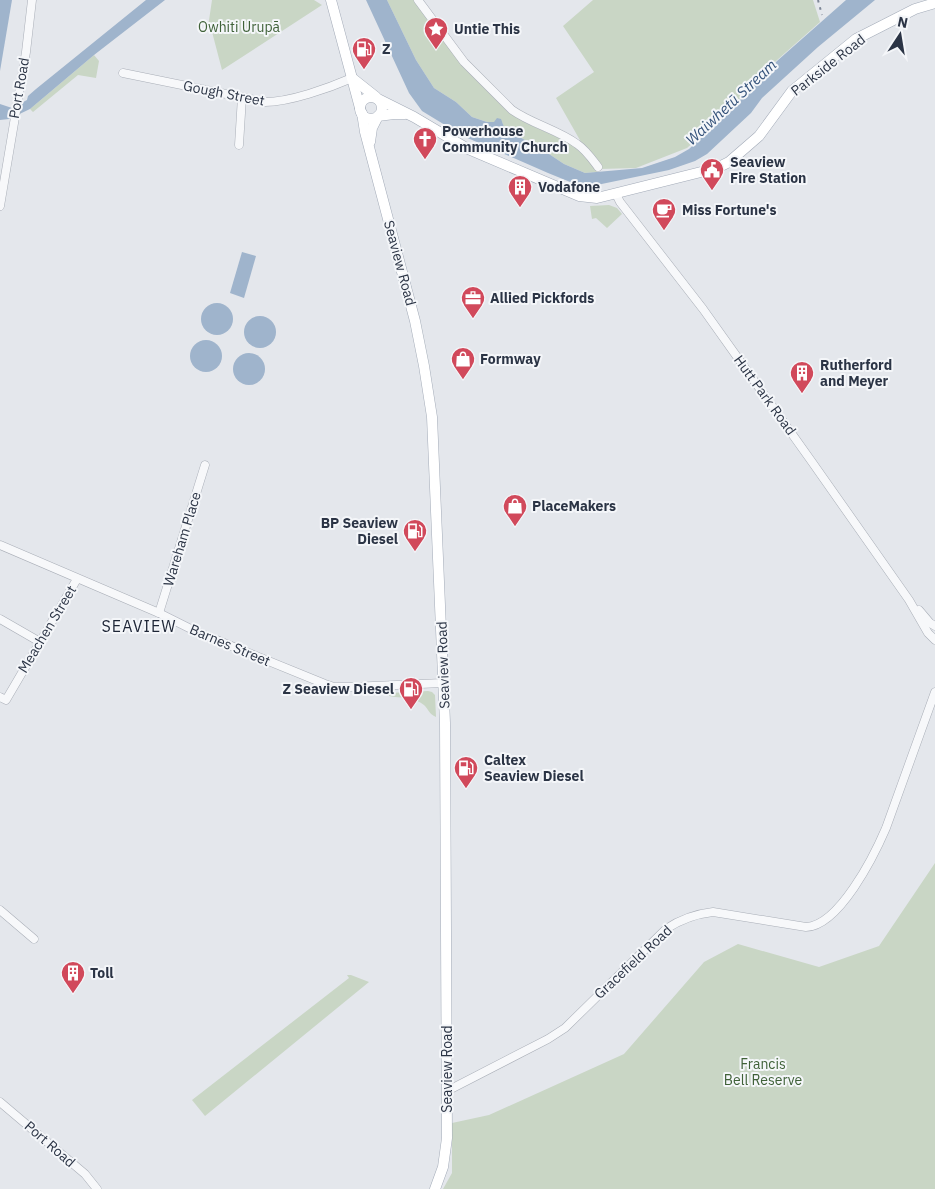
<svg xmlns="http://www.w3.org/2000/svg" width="935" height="1189" viewBox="0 0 935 1189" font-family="'IBM Plex Sans',sans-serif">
  <rect width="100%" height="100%" fill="#e4e7ec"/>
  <g fill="#c9d6c5">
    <path d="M 212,0 L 314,0 L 322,5 L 222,70 L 211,28 L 208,27 Z"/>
    <path d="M 387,0 L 416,0 L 471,74 L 508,112 L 526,123 L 570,143 L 582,152 L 597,172 L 585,173 L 564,164 L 540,148 L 512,133 L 504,127 L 502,122 L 487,122 L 472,117 L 456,102 L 434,88 L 416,60 Z"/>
    <path d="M 593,0 L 813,0 L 820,22 L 776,61 L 727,113 L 687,148 L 636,168 L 600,169 L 581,142 L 556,98 L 594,72 L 563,26 Z"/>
    <path d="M 94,55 L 99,61 L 96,78 L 78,75 L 33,112 L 30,109 Z"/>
    <path d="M 609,205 L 617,208 L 622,214 L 607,228 L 596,218 L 592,219 L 590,206 Z"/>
    <path d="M 428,691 L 432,692 L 435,695 L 436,717 C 429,714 429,710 424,705 C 415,697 400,698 389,696 L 389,693 Z"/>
    <path d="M 935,863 L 935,1189 L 443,1189 L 452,1173 L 452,1123 L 489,1115 L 624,1054 L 704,962 L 738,944 L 819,967 L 879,946 Z"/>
    <path d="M 347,975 L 351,975 L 369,982 L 205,1116 L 192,1100 L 349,978 Z"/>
  </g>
  <g fill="#9fb4cc">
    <path d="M 0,0 L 12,0 L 0,71 Z"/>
    <path d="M 146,0 L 165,0 L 94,55 L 30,109 L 9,119 L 0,120 L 0,104 L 12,108 L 27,100 L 28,96 L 36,89 Z"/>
    <path d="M 366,0 L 387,0 L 416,60 L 434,88 L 456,102 L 472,117 L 487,122 L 494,122 L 497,118 L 501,119 L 504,127 L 512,133 L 540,148 L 564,164 L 585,173 L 642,168 L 675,157 L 689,149 L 723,118 L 777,61 L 846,0 L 875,0 L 818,47 L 762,98 L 751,113 L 707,154 L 695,161 L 669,170 L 592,186 L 591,192 L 585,188 L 548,173 L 463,136 L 422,111 L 409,93 Z"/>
    <path d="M 242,252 L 256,256 L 244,298 L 230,293 Z"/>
    <circle cx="217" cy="319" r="16"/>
    <circle cx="260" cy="332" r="16"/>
    <circle cx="206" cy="356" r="16"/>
    <circle cx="249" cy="369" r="16"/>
  </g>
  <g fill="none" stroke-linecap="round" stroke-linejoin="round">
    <g stroke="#a9aeb7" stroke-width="9">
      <g id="minor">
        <path d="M 418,0 L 464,62 L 512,110 C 532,124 558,130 577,144 C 586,150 592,159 598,167"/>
        <path d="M 123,73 L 265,102 C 290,102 329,88 352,78"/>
        <path d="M 239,145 L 242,97"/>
        <path d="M 616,194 L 620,202 L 703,309 L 812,462 L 909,600 L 928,633 L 935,640"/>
        <path d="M 0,206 L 26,52 L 32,0"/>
        <path d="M 0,545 L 159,613 L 197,632 L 325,684 L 334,687 L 350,687 L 443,683"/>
        <path d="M 919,610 L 930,623 L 935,626"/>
        <path d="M 159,613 L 205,465"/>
        <path d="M 0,619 L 40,642"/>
        <path d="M 0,697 L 6,700 L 77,579"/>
        <path d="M 0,910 L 34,939"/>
        <path d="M 447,1091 L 548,1039 L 565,1028 L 666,929 C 681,919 695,914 713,912 L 806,927 C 839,926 874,856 886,828 L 935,692"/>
        <path d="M 0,1102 L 85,1174 L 97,1189"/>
      </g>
    </g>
    <g stroke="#a3abb8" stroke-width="11">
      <g id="major">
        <path d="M 331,0 L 360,108"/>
        <path d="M 352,78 L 376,97"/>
        <circle cx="371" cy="108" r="11"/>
        <path d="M 378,99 L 414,117 L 468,149 L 579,196 L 597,198 L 717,168 L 729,162 L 759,136 L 792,91 L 856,39 L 915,9 L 935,3"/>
        <path d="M 362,113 L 365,132 L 415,321 L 424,366 L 432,417 L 445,723 L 447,1138 L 443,1167 L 435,1189"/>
        <path d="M 370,142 L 372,128 L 378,116 L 394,114 L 405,114"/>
      </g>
    </g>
    <use href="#minor" stroke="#f7f8fa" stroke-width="8"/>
    <use href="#major" stroke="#fff" stroke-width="10"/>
    <path stroke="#7d8696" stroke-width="2" stroke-dasharray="2.5 5" stroke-linecap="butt" d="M 818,0 L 822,15"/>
  </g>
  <defs>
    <g id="sight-pin" transform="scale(1.25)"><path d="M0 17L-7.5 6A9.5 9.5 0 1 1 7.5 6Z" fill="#d1495b" stroke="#f4f6f9"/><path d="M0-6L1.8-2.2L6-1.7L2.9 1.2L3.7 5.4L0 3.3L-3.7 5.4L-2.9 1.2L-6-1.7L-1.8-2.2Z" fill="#fff"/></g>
    <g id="fuel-pin" transform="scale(1.25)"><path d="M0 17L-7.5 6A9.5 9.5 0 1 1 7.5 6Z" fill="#d1495b" stroke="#f4f6f9"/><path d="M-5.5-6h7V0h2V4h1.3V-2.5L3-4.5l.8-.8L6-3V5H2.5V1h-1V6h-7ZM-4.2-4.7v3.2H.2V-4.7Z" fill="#fff"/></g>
    <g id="church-pin" transform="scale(1.25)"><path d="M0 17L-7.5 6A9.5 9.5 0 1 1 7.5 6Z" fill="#d1495b" stroke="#f4f6f9"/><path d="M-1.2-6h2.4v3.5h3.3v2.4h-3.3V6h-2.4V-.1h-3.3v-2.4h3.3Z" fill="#fff"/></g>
    <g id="civic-pin" transform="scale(1.25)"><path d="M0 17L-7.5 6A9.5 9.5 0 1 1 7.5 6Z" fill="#d1495b" stroke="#f4f6f9"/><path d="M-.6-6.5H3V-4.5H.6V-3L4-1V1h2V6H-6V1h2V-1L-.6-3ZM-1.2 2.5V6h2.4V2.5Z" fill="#fff"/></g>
    <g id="building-pin" transform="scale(1.25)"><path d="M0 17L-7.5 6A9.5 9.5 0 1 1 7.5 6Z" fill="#d1495b" stroke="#f4f6f9"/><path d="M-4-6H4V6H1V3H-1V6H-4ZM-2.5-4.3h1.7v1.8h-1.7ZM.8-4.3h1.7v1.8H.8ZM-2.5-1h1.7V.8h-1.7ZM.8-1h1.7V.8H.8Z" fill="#fff"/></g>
    <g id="cafe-pin" transform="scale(1.25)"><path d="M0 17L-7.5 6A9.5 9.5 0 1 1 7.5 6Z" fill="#d1495b" stroke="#f4f6f9"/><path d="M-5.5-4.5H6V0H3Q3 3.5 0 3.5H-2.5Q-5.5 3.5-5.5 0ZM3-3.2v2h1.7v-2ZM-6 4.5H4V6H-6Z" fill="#fff"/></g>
    <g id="office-pin" transform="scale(1.25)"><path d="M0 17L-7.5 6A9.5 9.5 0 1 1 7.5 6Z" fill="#d1495b" stroke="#f4f6f9"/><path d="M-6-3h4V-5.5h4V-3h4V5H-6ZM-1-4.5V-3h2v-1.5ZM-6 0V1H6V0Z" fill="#fff"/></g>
    <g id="shop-pin" transform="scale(1.25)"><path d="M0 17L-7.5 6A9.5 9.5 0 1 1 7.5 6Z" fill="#d1495b" stroke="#f4f6f9"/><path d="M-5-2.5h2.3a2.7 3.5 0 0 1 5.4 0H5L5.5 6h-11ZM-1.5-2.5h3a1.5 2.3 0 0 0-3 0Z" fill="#fff"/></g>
  </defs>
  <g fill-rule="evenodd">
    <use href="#sight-pin" x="436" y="29"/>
    <use href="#fuel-pin" x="364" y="49"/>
    <use href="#church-pin" x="425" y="139"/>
    <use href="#civic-pin" x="712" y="170"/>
    <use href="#building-pin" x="520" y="187"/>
    <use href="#cafe-pin" x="664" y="210"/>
    <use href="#office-pin" x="473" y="298"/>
    <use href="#shop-pin" x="463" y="359"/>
    <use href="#building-pin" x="802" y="373"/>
    <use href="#shop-pin" x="515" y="506"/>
    <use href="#fuel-pin" x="415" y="531"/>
    <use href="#fuel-pin" x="411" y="689"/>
    <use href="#fuel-pin" x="466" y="768"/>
    <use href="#building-pin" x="73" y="973"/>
  </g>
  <g text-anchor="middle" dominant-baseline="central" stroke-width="4" stroke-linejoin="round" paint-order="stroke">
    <g font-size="14" fill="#3f6138" stroke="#f4f6f9">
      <text x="239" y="27">Owhiti Urupā</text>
      <text x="763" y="1064">Francis<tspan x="763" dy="16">Bell Reserve</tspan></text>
    </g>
    <g font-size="14" font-weight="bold" fill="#2b3445" stroke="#f4f6f9" text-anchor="start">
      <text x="454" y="29">Untie This</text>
      <text x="382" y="49">Z</text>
      <text x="442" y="131">Powerhouse<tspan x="442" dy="16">Community Church</tspan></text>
      <text x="730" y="162">Seaview<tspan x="730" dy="16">Fire Station</tspan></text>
      <text x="538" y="187">Vodafone</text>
      <text x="682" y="210">Miss Fortune's</text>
      <text x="490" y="298">Allied Pickfords</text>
      <text x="480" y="359">Formway</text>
      <text x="820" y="365">Rutherford<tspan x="820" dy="16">and Meyer</tspan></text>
      <text x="532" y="506">PlaceMakers</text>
      <text x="398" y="523" text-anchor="end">BP Seaview<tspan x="398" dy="16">Diesel</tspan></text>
      <text x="394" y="689" text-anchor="end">Z Seaview Diesel</text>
      <text x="484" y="760">Caltex<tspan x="484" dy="16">Seaview Diesel</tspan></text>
      <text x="90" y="973">Toll</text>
    </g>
    <g font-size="14" fill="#2b3445" stroke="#f4f6f9">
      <text transform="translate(828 65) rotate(-38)">Parkside Road</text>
      <text transform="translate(19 88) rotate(-80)">Port Road</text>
      <text transform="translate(224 93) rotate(11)">Gough Street</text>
      <text transform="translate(400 263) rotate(75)">Seaview Road</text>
      <text transform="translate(765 395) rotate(54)">Hutt Park Road</text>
      <text transform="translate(182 539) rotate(-73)">Wareham Place</text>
      <text transform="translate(47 629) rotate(-59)">Meachen Street</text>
      <text transform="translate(230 645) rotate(23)">Barnes Street</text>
      <text transform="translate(443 665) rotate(-92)">Seaview Road</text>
      <text transform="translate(633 962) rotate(-43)">Gracefield Road</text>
      <text transform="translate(447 1069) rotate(-90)">Seaview Road</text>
      <text transform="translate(50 1144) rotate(41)">Port Road</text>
    </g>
    <g font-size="15" font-style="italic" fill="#34527a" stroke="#f4f6f9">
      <text transform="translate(731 102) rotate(-43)">Waiwhetū Stream</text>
    </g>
    <g font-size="16" letter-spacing="1" fill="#1d2536" stroke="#f4f6f9">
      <text x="139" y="626">SEAVIEW</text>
    </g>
  </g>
  <g transform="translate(900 35) rotate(12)" stroke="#f4f6f9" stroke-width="4" paint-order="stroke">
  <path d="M0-4L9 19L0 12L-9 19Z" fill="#2b3445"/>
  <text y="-8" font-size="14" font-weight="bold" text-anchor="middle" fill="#2b3445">N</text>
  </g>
</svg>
